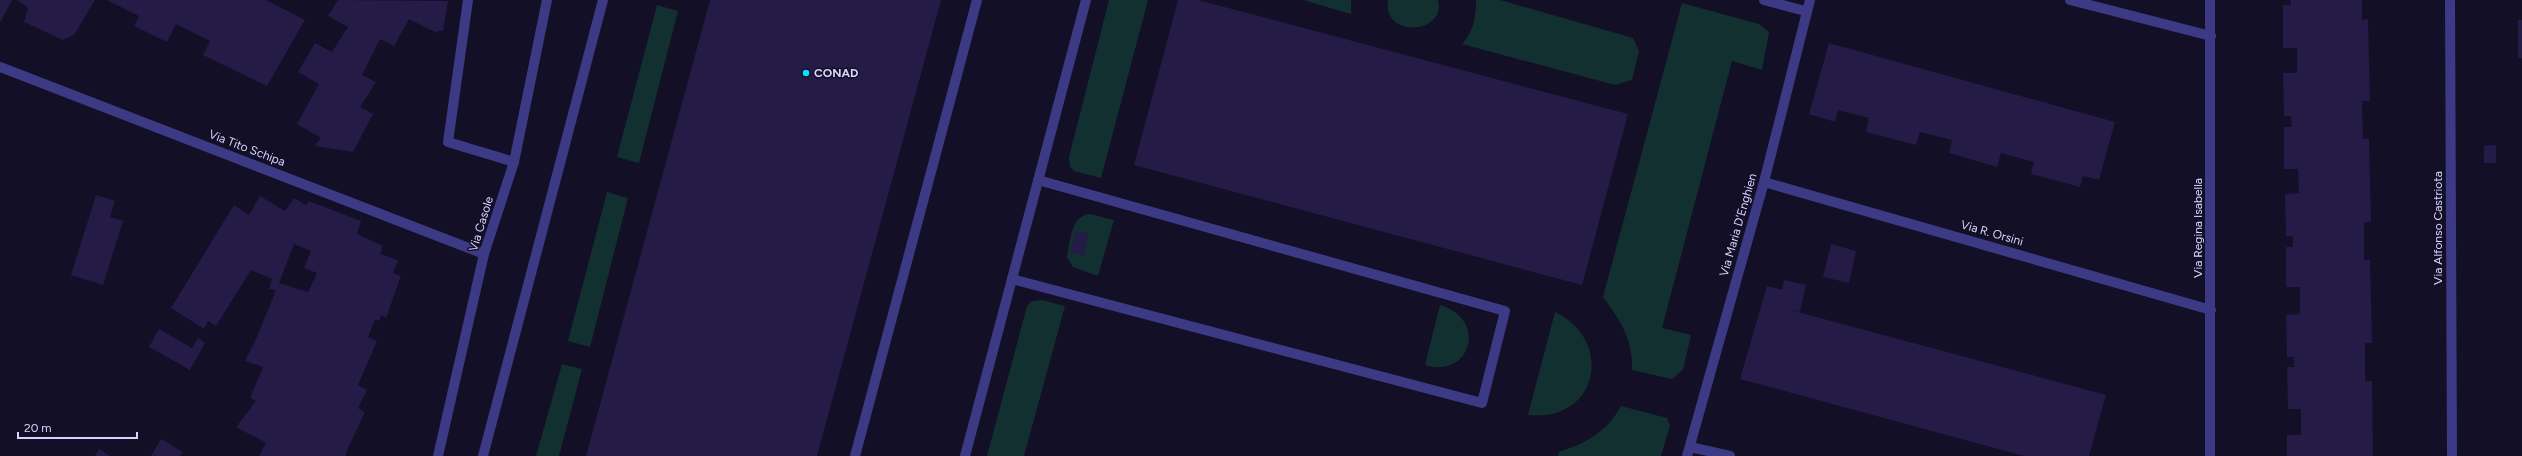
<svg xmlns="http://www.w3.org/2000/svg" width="2522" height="456" viewBox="0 0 2522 456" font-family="Figtree,sans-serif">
  <rect width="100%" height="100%" fill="#130f26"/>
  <g fill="#12302f">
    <path d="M 1109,0 L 1148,0 L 1101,178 L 1074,171 L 1070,167 L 1069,157 Z"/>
    <path d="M 1303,0 L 1351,0 L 1351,14 Z"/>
    <path d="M 1388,0 L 1438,0 C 1447,34 1382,39 1388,0 Z"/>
    <path d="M 1476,0 L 1500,0 L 1633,38 L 1639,51 L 1632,80 L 1615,85 L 1462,44 C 1474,30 1476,17 1476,0 Z"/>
    <path d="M 1682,3 L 1759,24 L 1769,32 L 1762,70 L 1732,61 L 1662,328 L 1691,335 L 1683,370 L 1672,379 L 1632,370 C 1633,340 1621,321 1603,297 Z"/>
    <path d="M 657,5 L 678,11 L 639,163 L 617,157 Z"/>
    <path d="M 607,192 L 628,198 L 590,347 L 568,341 Z"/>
    <path d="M 1090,214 L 1114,220 L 1098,276 L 1073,267 L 1067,257 C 1071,240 1070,216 1090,214 Z"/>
    <path d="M 1042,300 L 1065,306 L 1024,456 L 987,456 L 1027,306 L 1032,301 Z"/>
    <path d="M 1440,305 C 1488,319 1471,379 1425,365 Z"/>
    <path d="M 1555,312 C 1604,334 1605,401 1552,414 C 1544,416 1536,415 1528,415 Z"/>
    <path d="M 562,364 L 582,369 L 559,456 L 536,456 Z"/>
    <path d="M 1621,406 L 1667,418 L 1670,426 L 1661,456 L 1558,456 L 1559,452 C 1586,443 1607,432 1621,406 Z"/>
  </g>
  <g fill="#241b47" fill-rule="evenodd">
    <path d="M 0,0 L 12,0 L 0,23 Z"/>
    <path d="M 17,0 L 95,0 L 74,35 L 63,40 L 24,22 L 28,8 Z"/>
    <path d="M 107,0 L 266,0 L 305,20 L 267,86 L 203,55 L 210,41 L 176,24 L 167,42 L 134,26 L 139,16 Z"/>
    <path d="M 338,0 L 448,1 L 443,31 L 437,31 L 437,33 L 409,19 L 394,46 L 380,39 L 362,75 L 376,82 L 360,107 L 373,114 L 353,152 L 314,146 L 321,138 L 297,124 L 319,84 L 298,72 L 315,43 L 332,52 L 348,27 L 328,16 Z"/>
    <path d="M 710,0 L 941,0 L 817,456 L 586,456 Z"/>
    <path d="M 1178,0 L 1198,0 L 1628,114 L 1582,285 L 1134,165 Z"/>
    <path d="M 2291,0 L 2362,0 L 2362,20 L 2368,19 L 2370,101 L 2362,101 L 2363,139 L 2369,139 L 2371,222 L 2364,222 L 2364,260 L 2370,260 L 2372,343 L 2365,343 L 2365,381 L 2372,381 L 2373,456 L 2287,456 L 2287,435 L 2301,435 L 2301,409 L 2288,409 L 2287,367 L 2294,367 L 2294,357 L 2287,357 L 2286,315 L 2300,314 L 2300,287 L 2286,287 L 2286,247 L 2293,247 L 2293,236 L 2286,236 L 2285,194 L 2299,193 L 2298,169 L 2284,169 L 2284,127 L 2292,127 L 2291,116 L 2284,116 L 2283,73 L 2297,73 L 2297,48 L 2283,48 L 2283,5 L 2291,5 Z"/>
    <rect x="2518" y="20" width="4" height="38"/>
    <path d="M 1829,43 L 2115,122 L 2099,180 L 2083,176 L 2080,187 L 2031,174 L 2034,162 L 2001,153 L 1997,167 L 1949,153 L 1952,140 L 1920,132 L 1916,145 L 1866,132 L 1869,118 L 1838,110 L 1835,122 L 1809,114 Z"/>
    <path d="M 2496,145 L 2496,163 L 2484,163 L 2484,146 Z"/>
    <path d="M 96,195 L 115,201 L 110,217 L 123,221 L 103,285 L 71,275 Z"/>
    <path d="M 260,196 L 285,211 L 294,198 L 306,205 L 309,201 L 361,221 L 357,234 L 383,246 L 380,254 L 398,260 L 393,273 L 401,276 L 386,318 L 381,315 L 379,321 L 375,319 L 368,337 L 377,341 L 358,385 L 367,390 L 358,408 L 365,412 L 345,455 L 347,456 L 259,456 L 266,443 L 236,427 L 256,401 L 250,398 L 263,367 L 245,361 L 257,337 L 276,290 L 269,289 L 272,279 L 251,270 L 216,326 L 208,321 L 204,329 L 171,308 L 234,205 L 249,215 ZM 294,244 L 311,251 L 304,268 L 317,273 L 308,292 L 279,283 Z"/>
    <path d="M 1076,231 L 1089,234 L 1084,256 L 1070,252 Z"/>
    <path d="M 1831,244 L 1856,251 L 1849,283 L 1823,277 Z"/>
    <path d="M 1784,280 L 1806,285 L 1800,312 L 1783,308 L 2106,395 L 2089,456 L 2024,456 L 1740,379 L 1767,286 L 1782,290 Z"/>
    <path d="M 159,329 L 192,348 L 198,338 L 205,343 L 190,370 L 149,347 Z"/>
    <path d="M 161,439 L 183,452 L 180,456 L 151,456 Z"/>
    <path d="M 99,449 L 110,456 L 95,456 Z"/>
  </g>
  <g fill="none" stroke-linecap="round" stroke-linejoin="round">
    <g stroke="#3d3a85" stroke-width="10">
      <path d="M 468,0 L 448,142 L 514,162"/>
      <path d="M 483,456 L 603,0"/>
      <path d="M 855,456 L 977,0"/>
      <path d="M 965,456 L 1086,0"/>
    </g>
    <g stroke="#3d3a85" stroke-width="10">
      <path d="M 1764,0 L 1805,11"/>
      <path d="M 2070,0 L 2211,36"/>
      <path d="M 2210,0 L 2210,456"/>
      <path d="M 2450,0 L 2452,456"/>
      <path d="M 0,67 L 484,254"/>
      <path d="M 1764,182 L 2211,310"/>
      <path d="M 1012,279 L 1482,403 L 1505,311 L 1038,180"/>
      <path d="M 1690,447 L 1730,456"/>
      <path d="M 438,456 L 484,254 L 514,162 L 547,0"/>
      <path d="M 1687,456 L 1764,182 L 1810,0"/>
    </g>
  </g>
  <circle fill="#00e5ff" stroke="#130f26" stroke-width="1.5" cx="806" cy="73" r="4"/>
  <g text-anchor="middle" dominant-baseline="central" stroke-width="3" stroke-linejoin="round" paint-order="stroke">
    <g font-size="12" font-weight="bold" fill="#d9d4ff" stroke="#130f26" text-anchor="start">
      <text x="814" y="73">CONAD</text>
    </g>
    <g font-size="12" fill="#d9d4ff" stroke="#130f26">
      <text transform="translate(247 148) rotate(21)">Via Tito Schipa</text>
      <text transform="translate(481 224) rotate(-73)">Via Casole</text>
      <text transform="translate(1738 225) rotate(-74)">Via Maria D'Enghien</text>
      <text transform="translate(2198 228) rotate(-90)">Via Regina Isabella</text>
      <text transform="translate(2438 228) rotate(-90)">Via Alfonso Castriota</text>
      <text transform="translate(1992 233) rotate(16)">Via R. Orsini</text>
    </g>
  </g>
  <path d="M18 432v6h119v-6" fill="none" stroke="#d9d4ff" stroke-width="2"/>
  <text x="24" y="432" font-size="12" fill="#d9d4ff" stroke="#130f26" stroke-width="3" paint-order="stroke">20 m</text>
</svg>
